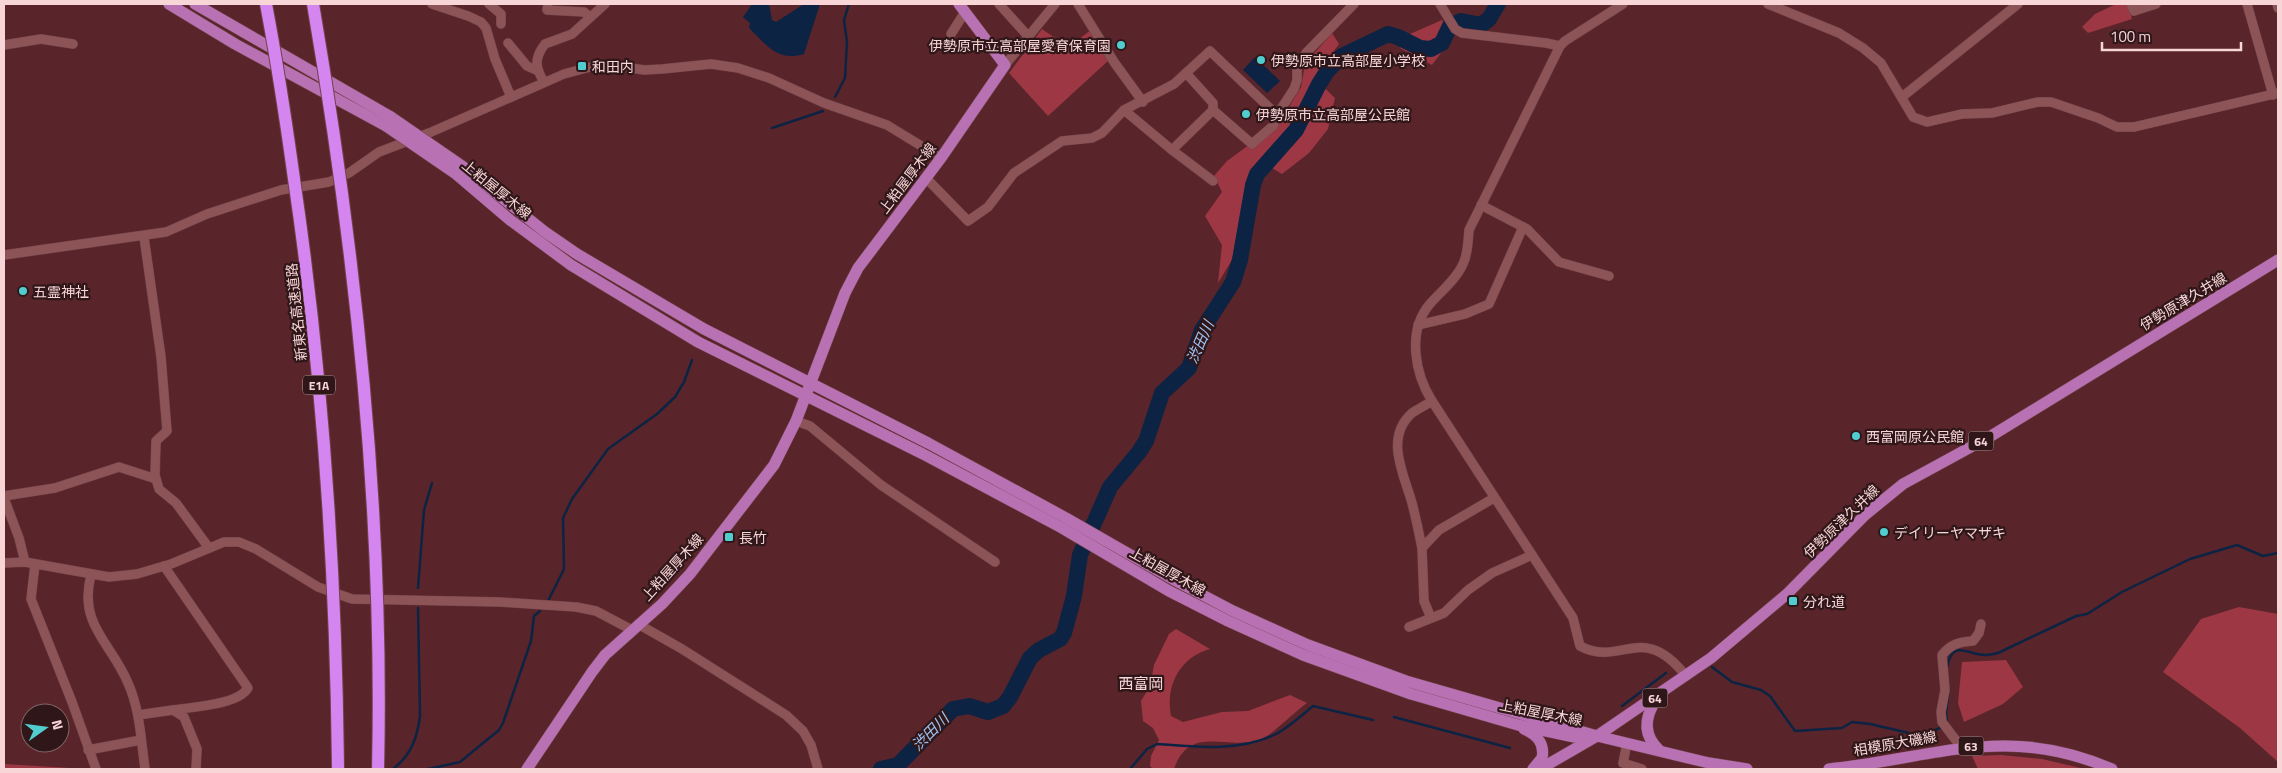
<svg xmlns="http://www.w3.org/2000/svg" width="2282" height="773" viewBox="0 0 2282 773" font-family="'Titillium Web','Noto Sans JP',sans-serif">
  <rect width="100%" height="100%" fill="#59252a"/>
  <g fill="#9e3744">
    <path d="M 2116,4 L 2128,4 L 2132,19 L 2088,33 L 2082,27 L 2095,14 Z"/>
    <path d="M 1442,20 L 1453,37 L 1432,65 L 1400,48 L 1410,34 Z"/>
    <path d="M 1042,29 L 1068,47 L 1091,30 L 1109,60 L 1048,116 L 1009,73 Z"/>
    <path d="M 1332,33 L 1339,44 L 1314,78 L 1335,98 L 1328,129 L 1309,153 L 1282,174 L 1264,163 L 1247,181 L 1232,260 L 1218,283 L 1222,245 L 1205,216 L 1222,192 L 1214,176 L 1227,161 L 1280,122 L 1301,87 L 1305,64 Z"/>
    <path d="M 2239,607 L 2278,614 L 2278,762 L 2240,728 L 2163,672 L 2201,619 Z"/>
    <path d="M 1176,629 L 1210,649 C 1180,657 1165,686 1171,716 L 1183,722 L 1222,712 L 1248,711 L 1290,695 L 1307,703 C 1298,709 1269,737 1262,739 C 1228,752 1190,723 1174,769 L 1153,769 L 1150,766 L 1151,756 L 1159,740 L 1153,728 L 1143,721 L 1141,701 L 1150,686 L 1154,665 L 1169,634 Z"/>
    <path d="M 2006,660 L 2023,687 L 2003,704 L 1964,722 L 1958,703 L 1962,662 Z"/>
    <path d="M 2001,755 L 2042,759 L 2085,769 L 1978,769 L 1972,756 Z"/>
    <path d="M 4,764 L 70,768 L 73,769 L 4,769 Z"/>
  </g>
  <g fill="#0c2343">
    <path d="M 752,4 L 769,4 L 772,20 L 776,22 L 804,4 L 820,4 L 804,54 C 777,62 767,45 749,28 L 750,23 L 743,17 Z"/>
    <path d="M 1255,57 L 1280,81 L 1267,93 L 1243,70 Z"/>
  </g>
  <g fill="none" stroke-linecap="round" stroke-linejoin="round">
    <g stroke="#0c2343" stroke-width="2.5">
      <path d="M 835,97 L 845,78 L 847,42 L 844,20 L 849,4"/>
      <path d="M 772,128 L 823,111"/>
      <path d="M 418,588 L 424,510 L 432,483"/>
      <path d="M 549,599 L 564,569 L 563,518 L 572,499 L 608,449 L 657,414 L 675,397 L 684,382 L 692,360"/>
      <path d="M 1712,667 L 1732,682 L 1761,690 L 1770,696 L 1795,731 L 1842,728 L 1852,722 L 1870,724 L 1922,736 L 1942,727"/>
      <path d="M 1947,668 C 1952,638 1967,655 1985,655 C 1989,655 1994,654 1998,653 L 2076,616 L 2087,614 L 2122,592 L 2190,559 L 2237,545 L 2263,556 L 2278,553"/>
      <path d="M 1622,706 L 1666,673"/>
      <path d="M 1394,717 L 1510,748"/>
      <path d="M 1947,723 L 1946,713 L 1949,689"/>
      <path d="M 393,769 C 411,755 417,739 420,716 L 418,608"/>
      <path d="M 428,769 L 460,762 L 499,730 L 503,723 L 531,641 L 534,616 L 540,611"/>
      <path d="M 1130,769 L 1147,749 L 1157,744 C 1196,747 1240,752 1276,734 C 1289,727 1301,716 1313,706 L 1373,720"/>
    </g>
    <path stroke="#0c2343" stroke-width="16" d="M 881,769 L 898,765 L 953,709 L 969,706 L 988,712 L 1003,706 L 1010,697 L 1030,658 L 1039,650 L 1060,639 L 1064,633 L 1074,596 L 1080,555 L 1110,487 L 1139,452 L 1146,441 L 1162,393 L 1189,368 L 1202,330 L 1233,282 L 1240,260 L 1253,185 L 1257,174 L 1296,130 L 1319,84 L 1328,70 L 1342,56 L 1388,34 L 1398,37 L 1420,48 L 1431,49 L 1442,43 L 1450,26 L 1461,21 L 1481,25 L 1489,19 L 1498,4"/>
    <g stroke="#714349" stroke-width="10">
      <g id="minor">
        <path d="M 432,4 L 468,16 L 481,22 L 486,28 L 495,59 L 511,97"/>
        <path d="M 489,4 L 501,14 L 501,24"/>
        <path d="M 548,4 L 547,10 L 584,12 L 590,17"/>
        <path d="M 999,4 L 1027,35"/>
        <path d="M 1078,4 L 1114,62 L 1143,102"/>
        <path d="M 1440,4 L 1455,29 L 1462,33 L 1546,43 L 1560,46 L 1565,41 L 1623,4"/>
        <path d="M 1768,4 L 1839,33 L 1863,48 L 1881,63 L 1913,117 L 1927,122 L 1962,114 L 1992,113 L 2038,102 L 2051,102 L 2098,118 L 2117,127 L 2134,127 L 2278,93"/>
        <path d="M 2131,4 L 2134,11 L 2156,4"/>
        <path d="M 2247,4 L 2273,95"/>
        <path d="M 2277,4 L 2278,8"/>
        <path d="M 951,34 L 965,12"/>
        <path d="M 508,43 L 527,66 L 536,70"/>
        <path d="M 4,45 L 41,39 L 73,44"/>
        <path d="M 1560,46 L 1469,230 C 1468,241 1468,254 1463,264 C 1456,280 1440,292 1429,305 C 1407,332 1415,374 1432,401 L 1573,618 L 1580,646 C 1621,668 1642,620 1686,676"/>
        <path d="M 1005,65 L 1055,4"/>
        <path d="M 544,82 C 535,67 534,58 545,44 L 572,34 L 605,4"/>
        <path d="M 1902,97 L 2018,4"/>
        <path d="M 1124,110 L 1174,84 L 1210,51 L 1277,115"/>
        <path d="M 1213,110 L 1252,144 L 1274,125 L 1277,115 L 1294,89 L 1297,80 L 1297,66 L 1306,53 L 1354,4"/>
        <path d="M 1172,150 L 1213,110 L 1213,103 L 1186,73"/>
        <path d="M 926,178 L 968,221 L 988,207 L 1014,173 L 1062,141 L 1092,138 L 1102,133 L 1124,110 L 1172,150 L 1213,181"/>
        <path d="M 1481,205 L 1527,229 L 1559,262 L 1609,276"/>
        <path d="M 144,237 L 161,357 L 167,431 L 156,441 L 155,475 L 159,489 L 176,503 L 209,548"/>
        <path d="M 4,255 L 166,232 L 207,214 L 281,190 L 329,182 L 349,173 L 379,152 L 429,133 L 564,74 L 594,66 L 611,65 L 644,70 L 662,69 L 711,64 L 738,68 L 769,78 L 824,103 L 887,125 L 941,158"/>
        <path d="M 1418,325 L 1465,314 L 1489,304 L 1523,227"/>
        <path d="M 796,421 L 810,426 L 881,485 L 995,562"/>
        <path d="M 4,496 L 55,488 L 119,467 L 156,479"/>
        <path d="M 4,498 L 19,538 L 25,562"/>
        <path d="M 1422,548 C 1419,533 1416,518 1412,503 C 1404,474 1384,438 1412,413 C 1418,409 1426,405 1432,401"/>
        <path d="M 4,563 L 25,562 L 109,577 L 137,574 L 171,564 L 224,542 L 239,542 L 256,549 L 318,587 L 352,599 L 500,602 L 576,607 L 596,611 L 632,630"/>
        <path d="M 35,564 L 31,599 L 72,702 L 96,769"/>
        <path d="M 164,566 L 248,688 C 238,705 192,707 173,710"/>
        <path d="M 91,575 C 78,625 111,642 128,683 C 140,710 141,740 145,769"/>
        <path d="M 1431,618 L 1424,601 L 1422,548 L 1439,530 L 1494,498"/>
        <path d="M 638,624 L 682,649 L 786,715 L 803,731 L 811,745 L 818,769"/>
        <path d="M 1409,627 L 1444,613 L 1468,590 L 1492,573 L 1532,555"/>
        <path d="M 138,715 L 173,710 L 184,717 L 197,749 L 196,769"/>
        <path d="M 1627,743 L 1623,763 L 1642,769"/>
        <path d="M 1961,747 L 1942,722 L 1941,712 L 1945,690 L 1942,655 C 1951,644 1959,642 1973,641 L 1979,633 L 1981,624"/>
        <path d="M 88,750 L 141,740"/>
      </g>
    </g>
    <g stroke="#714349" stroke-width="12">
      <g id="major">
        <path d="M 169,4 L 235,44 L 386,126"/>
        <path d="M 195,4 L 391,117"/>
        <path d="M 462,166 L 545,232 L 577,254 L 704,329 L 928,443 L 1066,518 L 1176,581 L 1233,611 L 1308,645 L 1406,681 L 1597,736 L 1709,763 L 1747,769"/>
        <path d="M 456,174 L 510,220 L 571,265 L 698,342 L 923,454 L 1062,528 L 1169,591 L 1228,621 L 1303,655 L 1411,694 L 1518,725 L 1574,737 L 1586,736"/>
        <path d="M 1656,700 C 1644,718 1643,735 1659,750"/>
        <path d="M 1524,729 C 1537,735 1545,743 1542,758 L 1533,769"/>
        <path d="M 527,769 L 592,672 L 605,655 L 662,604 L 690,574 L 774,465 L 796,421 L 845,293 L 858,268 L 941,158 L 1005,65 L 959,4"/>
        <path d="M 1540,769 L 1597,736 L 1711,658 L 1787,594 L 1865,515 L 1903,484 L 1991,436 L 2278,260"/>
        <path d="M 1829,769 C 1935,758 2006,723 2112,769"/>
      </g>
    </g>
    <use href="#minor" stroke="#8d5457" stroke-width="9"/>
    <use href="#major" stroke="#b871b3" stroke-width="11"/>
    <g stroke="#714349" stroke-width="12" stroke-linecap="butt">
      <g id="major-bridge">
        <path d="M 391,117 L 462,166"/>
        <path d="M 386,126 L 456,174"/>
      </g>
    </g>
    <g stroke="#714349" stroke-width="14" stroke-linecap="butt">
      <g id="highway-bridge">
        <path d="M 266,4 C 277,62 286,121 294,179 C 323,375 336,572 338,769"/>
        <path d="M 313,4 C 356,255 384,514 378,769"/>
      </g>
    </g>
    <use href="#major-bridge" stroke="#b871b3" stroke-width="11"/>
    <use href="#highway-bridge" stroke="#d485f0" stroke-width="12"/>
  </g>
  <g fill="#52cdcf" stroke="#2f1719" stroke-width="2">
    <circle cx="1121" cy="45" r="5"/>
    <circle cx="1261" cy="60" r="5"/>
    <rect x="577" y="61" width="10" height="10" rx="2.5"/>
    <circle cx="1246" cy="114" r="5"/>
    <circle cx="23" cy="291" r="5"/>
    <circle cx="1856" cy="436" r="5"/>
    <circle cx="1884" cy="532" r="5"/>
    <rect x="724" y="532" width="10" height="10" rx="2.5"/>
    <rect x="1788" y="596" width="10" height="10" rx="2.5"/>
  </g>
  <g text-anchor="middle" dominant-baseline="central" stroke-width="4.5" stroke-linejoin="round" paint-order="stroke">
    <g fill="#2f1719" stroke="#bc9c9d" stroke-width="1">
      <rect x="303" y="375.5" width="32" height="19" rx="4"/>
      <rect x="1968.5" y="431.5" width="25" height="19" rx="4"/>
      <rect x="1642.5" y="688.5" width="25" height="19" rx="4"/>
      <rect x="1958.5" y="736.5" width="25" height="19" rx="4"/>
    </g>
    <g font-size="12" font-weight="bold" fill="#f8d5d6">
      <text x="319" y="385">E1A</text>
      <text x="1981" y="441">64</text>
      <text x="1655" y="698">64</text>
      <text x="1971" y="746">63</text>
    </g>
    <g font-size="14" fill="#f8d5d6" stroke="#2f1719" text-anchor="start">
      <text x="1111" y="45" text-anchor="end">伊勢原市立高部屋愛育保育園</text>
      <text x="1271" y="60">伊勢原市立高部屋小学校</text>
      <text x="592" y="66">和田内</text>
      <text x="1256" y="114">伊勢原市立高部屋公民館</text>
      <text x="33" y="291">五霊神社</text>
      <text x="1866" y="436">西富岡原公民館</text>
      <text x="1894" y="532">デイリーヤマザキ</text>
      <text x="739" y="537">長竹</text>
      <text x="1803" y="601">分れ道</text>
    </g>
    <g font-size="14" fill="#f8d5d6" stroke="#2f1719">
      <text transform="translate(907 178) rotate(-53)">上粕屋厚木線</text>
      <text transform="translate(497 189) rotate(39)">上粕屋厚木線</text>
      <text transform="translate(2183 301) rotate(-31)">伊勢原津久井線</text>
      <text transform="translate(296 312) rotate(-96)">新東名高速道路</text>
      <text transform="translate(1841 521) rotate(-44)">伊勢原津久井線</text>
      <text transform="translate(672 567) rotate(-48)">上粕屋厚木線</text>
      <text transform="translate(1168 571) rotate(29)">上粕屋厚木線</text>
      <text transform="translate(1541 712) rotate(11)">上粕屋厚木線</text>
      <text transform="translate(1895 743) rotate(-10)">相模原大磯線</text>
    </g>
    <g font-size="15" font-style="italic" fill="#a0c2f3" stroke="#2f1719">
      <text transform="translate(1200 342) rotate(-66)">渋田川</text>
      <text transform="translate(930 732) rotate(-45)">渋田川</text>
    </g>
    <g font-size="15" fill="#f8d5d6" stroke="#2f1719">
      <text x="1141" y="683">西富岡</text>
    </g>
  </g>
  <rect width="2282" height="773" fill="none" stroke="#f8d5d6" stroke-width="10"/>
  <g transform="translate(45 728) rotate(76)"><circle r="24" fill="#2f1719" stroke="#7f6365"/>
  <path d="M0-4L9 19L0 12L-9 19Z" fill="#52cdcf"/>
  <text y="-8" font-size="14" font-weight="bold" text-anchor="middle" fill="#f8d5d6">N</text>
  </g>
  <path d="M2102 42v8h139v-8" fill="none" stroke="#f8d5d6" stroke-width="2.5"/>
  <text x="2110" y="42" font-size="15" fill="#f8d5d6" stroke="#2f1719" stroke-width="4" paint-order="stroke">100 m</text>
</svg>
